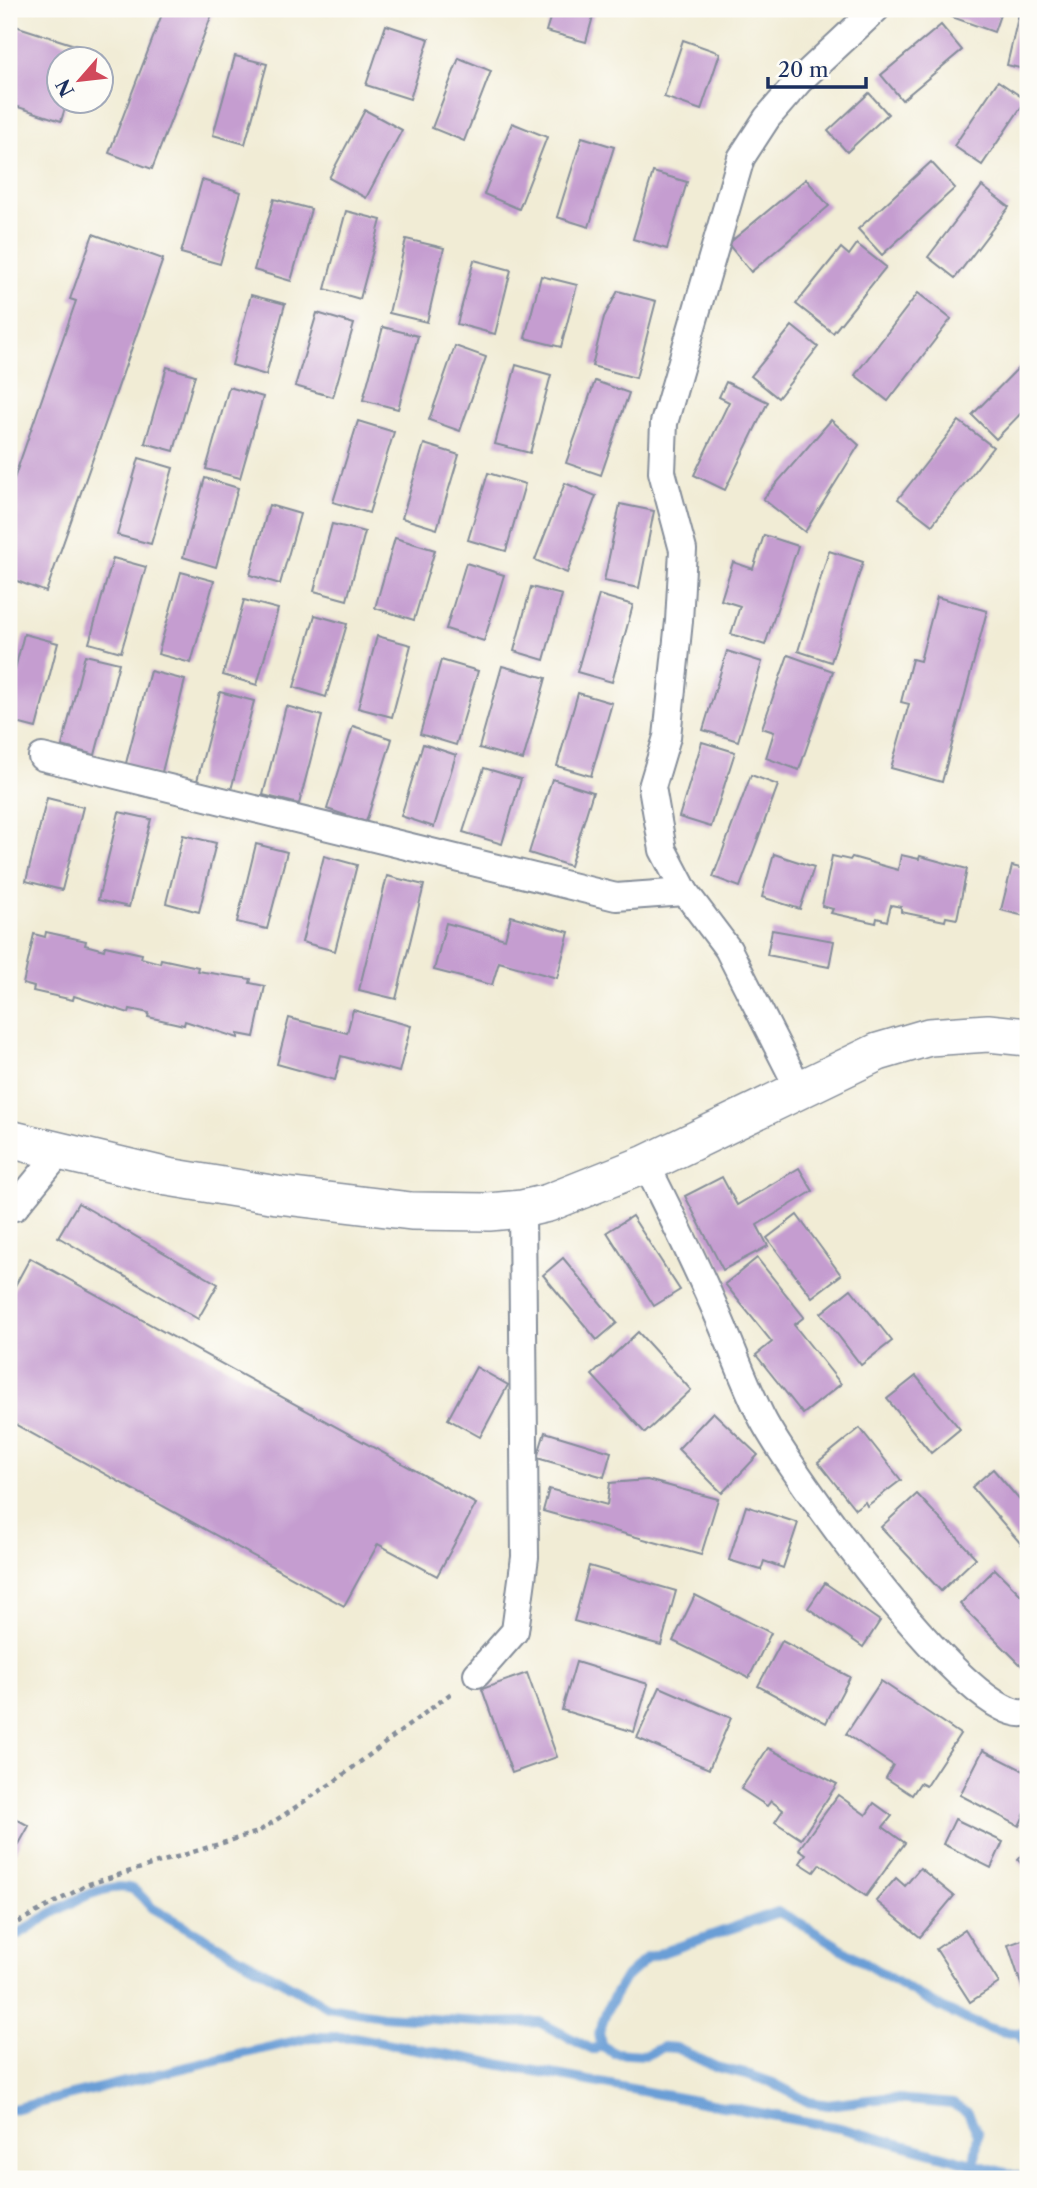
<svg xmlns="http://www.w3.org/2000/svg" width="1037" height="2188" viewBox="0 0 1037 2188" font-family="'Libre Caslon Text',serif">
  <rect width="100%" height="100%" fill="#fdfcf7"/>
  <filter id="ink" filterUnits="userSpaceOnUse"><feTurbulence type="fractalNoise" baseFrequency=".0143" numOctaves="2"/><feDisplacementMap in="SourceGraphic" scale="14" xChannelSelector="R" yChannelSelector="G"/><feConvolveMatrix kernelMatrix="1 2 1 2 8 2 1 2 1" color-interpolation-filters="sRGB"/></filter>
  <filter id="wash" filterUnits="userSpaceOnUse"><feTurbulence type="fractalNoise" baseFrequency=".00686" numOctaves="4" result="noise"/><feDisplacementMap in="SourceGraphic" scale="28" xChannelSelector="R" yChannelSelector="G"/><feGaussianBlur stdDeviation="1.57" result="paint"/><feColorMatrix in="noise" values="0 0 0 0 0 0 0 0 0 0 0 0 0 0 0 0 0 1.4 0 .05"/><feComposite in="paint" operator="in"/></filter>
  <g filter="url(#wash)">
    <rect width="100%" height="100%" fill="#f1ecd5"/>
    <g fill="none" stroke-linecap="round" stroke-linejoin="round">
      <g stroke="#6a9ed6" stroke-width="10">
        <path d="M 9,1940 C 36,1924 99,1878 132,1889 C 139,1892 146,1902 152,1908 L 328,2007 L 382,2016 L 495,2023 L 539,2022 L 593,2050 L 601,2045 L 614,2053 L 628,2054 L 646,2055 L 663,2047 L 676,2048 L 716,2067 L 750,2075 L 773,2083 L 809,2102 L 828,2105 L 885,2098 L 953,2104 L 968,2113 L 978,2134 L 974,2165"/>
        <path d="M 1020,2034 L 1028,2052"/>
        <path d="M 601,2045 L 599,2032 L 608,2007 L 625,1978 L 647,1958 L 778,1912 C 830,1934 977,2049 1028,2031"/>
        <path d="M 9,2110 L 312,2037 L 353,2037 L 840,2128 L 1028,2179"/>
      </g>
    </g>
    <g id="blocks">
      <g fill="#c59dd0">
        <path d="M 164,9 L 214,9 L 152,169 L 109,153 Z"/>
        <path d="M 553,9 L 595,9 L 586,42 L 546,31 Z"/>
        <path d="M 955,9 L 1002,9 L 994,32 L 952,17 Z"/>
        <path d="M 1020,9 L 1028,9 L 1028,70 L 1007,65 Z"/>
        <path d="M 9,24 L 84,48 L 80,60 L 60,60 L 60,102 L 67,102 L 61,121 L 9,104 Z"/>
        <path d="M 386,25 L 429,39 L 410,99 L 366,85 Z"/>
        <path d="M 941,25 L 962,50 L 902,100 L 881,75 Z"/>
        <path d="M 683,40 L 720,53 L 701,110 L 664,97 Z"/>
        <path d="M 235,56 L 267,64 L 245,144 L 213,135 Z"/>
        <path d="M 459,58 L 491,71 L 464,141 L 432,128 Z"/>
        <path d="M 998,81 L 1026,100 L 982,165 L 954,146 Z"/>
        <path d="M 869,93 L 888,114 L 847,152 L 828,131 Z"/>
        <path d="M 365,110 L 402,130 L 366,198 L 329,178 Z"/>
        <path d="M 512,123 L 547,137 L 519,209 L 484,194 Z"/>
        <path d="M 582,137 L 614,147 L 589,227 L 557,217 Z"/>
        <path d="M 931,162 L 955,188 L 882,255 L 858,229 Z"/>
        <path d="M 653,172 L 687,182 L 667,249 L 633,239 Z"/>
        <path d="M 806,179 L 829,206 L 751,272 L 728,244 Z"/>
        <path d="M 202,180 L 241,192 L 220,264 L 181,253 Z"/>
        <path d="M 982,186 L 1009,207 L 955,278 L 928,257 Z"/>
        <path d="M 274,199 L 311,209 L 291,281 L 254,270 Z"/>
        <path d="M 346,211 L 381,220 L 360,299 L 325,289 Z"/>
        <path d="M 93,234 L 163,259 L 46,592 L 9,578 L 9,493 L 76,301 L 70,299 Z"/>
        <path d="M 406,239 L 444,248 L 427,322 L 389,313 Z"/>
        <path d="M 857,244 L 886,267 L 833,333 L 796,304 L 841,248 L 849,255 Z"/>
        <path d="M 474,260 L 511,270 L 495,334 L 457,324 Z"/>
        <path d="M 541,276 L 577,285 L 561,347 L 525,338 Z"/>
        <path d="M 618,291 L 656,301 L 636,378 L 592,366 L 604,317 Z"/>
        <path d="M 918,293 L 951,319 L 888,401 L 855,375 Z"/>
        <path d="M 251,295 L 285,304 L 266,375 L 232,365 Z"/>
        <path d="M 317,313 L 354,324 L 333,397 L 295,386 Z"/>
        <path d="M 792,326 L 818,347 L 778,398 L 751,376 Z"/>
        <path d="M 383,327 L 418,336 L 398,409 L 363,400 Z"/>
        <path d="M 455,346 L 486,357 L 460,431 L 429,420 Z"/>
        <path d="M 1028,358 L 1028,406 L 996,439 L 972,415 Z"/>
        <path d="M 516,365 L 551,375 L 530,453 L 495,444 Z"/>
        <path d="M 167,367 L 195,375 L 174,451 L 145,443 Z"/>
        <path d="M 595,381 L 629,393 L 601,475 L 566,463 Z"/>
        <path d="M 726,382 L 768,402 L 725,490 L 694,475 L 729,402 L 719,397 Z"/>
        <path d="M 229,387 L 263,397 L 240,478 L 206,469 Z"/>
        <path d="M 831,420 L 859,445 L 805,532 L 763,499 Z"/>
        <path d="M 358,421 L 394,432 L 369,513 L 333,502 Z"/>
        <path d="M 959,421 L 993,447 L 932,525 L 898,499 Z"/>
        <path d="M 424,444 L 459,455 L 437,529 L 402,518 Z"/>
        <path d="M 139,458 L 173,468 L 151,544 L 117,535 Z"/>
        <path d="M 488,473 L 525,484 L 506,551 L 468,540 Z"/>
        <path d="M 205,478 L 238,488 L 216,567 L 183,557 Z"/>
        <path d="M 565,483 L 596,496 L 567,573 L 535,560 Z"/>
        <path d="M 620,504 L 654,511 L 639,588 L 604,581 Z"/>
        <path d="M 269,505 L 300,514 L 280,584 L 250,575 Z"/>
        <path d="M 332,524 L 365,532 L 347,600 L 314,591 Z"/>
        <path d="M 764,535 L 798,546 L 765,645 L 731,634 L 740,606 L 721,600 L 733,562 L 753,569 Z"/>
        <path d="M 395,538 L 435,550 L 414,620 L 375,608 Z"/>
        <path d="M 829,551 L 863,562 L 831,662 L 798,651 Z"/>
        <path d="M 113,558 L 146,567 L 121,652 L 89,643 Z"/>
        <path d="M 466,563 L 504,575 L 484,641 L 446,629 Z"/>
        <path d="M 181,572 L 214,581 L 191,663 L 158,654 Z"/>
        <path d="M 531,587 L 562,595 L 544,660 L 514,651 Z"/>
        <path d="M 599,595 L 633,605 L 612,682 L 577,672 Z"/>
        <path d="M 937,597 L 987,611 L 942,782 L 891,768 L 909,704 L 901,702 L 912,659 L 920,661 Z"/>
        <path d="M 244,600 L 278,609 L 257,685 L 223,675 Z"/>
        <path d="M 315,615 L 347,624 L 326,697 L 294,687 Z"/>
        <path d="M 24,634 L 58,643 L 36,728 L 9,721 L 9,674 L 15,669 Z"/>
        <path d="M 377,636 L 411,645 L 392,717 L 358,708 Z"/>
        <path d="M 727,651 L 762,662 L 738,741 L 703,730 Z"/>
        <path d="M 85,655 L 119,663 L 95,755 L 62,746 Z"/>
        <path d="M 788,655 L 833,671 L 799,770 L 766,758 L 774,732 L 762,728 Z"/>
        <path d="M 441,660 L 478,671 L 456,745 L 420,734 Z"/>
        <path d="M 502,666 L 546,678 L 523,760 L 479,748 Z"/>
        <path d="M 150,671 L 185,680 L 161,776 L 125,767 Z"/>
        <path d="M 220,692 L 254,701 L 231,790 L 197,781 Z"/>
        <path d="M 578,693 L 612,703 L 591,776 L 557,766 Z"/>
        <path d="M 286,706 L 322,716 L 299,804 L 263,795 Z"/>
        <path d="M 353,726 L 392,739 L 366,822 L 327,809 Z"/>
        <path d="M 702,742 L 735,752 L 711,827 L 679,817 Z"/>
        <path d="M 423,744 L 456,755 L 434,827 L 401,816 Z"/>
        <path d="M 484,768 L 521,779 L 502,844 L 463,832 Z"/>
        <path d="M 751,775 L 778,785 L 740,887 L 713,877 Z"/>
        <path d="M 552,779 L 593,792 L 570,866 L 529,853 Z"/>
        <path d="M 47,798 L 83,807 L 62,890 L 26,881 Z"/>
        <path d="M 119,812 L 151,819 L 129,907 L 98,900 Z"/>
        <path d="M 183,835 L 216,843 L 199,912 L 166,903 Z"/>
        <path d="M 256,844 L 287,852 L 267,929 L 237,922 Z"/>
        <path d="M 774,854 L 814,867 L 800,909 L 762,897 Z"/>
        <path d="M 901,855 L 919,859 L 920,856 L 967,869 L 957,919 L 946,917 L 945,921 L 901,912 L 901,907 L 891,905 L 887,921 L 877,918 L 876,923 L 831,913 L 833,909 L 822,906 L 832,856 L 850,860 L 852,857 L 898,870 Z"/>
        <path d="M 324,856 L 357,865 L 335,951 L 302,942 Z"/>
        <path d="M 1012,866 L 1028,870 L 1028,917 L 1001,910 Z"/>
        <path d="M 387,876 L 424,885 L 396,999 L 359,990 Z"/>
        <path d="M 511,916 L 569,932 L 557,978 L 499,962 L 492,985 L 434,970 L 446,923 L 505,939 Z"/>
        <path d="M 772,930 L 834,941 L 829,967 L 767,955 Z"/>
        <path d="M 46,932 L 86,941 L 85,945 L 104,950 L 105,946 L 142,954 L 141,958 L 160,963 L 161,959 L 198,967 L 197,971 L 251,979 L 250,983 L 265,986 L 254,1037 L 238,1034 L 238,1038 L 185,1021 L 184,1025 L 148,1017 L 149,1013 L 130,1009 L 129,1013 L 74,996 L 73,1000 L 33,991 L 34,987 L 23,984 L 34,934 L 45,937 Z"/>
        <path d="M 353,1010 L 411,1026 L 399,1072 L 341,1056 L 335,1080 L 277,1064 L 289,1018 L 347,1033 Z"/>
        <path d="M 799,1168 L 813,1191 L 757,1225 L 768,1246 L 723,1270 L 685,1196 L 722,1177 L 737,1205 Z"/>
        <path d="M 78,1203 L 218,1284 L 198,1319 L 58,1237 Z"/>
        <path d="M 797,1215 L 841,1275 L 812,1297 L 767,1238 Z"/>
        <path d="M 632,1216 L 680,1290 L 654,1306 L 607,1232 Z"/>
        <path d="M 30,1258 L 476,1504 L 437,1576 L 378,1544 L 344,1606 L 9,1421 L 9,1297 Z"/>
        <path d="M 563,1258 L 617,1323 L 597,1340 L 543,1275 Z"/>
        <path d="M 757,1258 L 804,1317 L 794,1325 L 841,1384 L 803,1414 L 756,1355 L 772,1342 L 725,1284 Z"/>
        <path d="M 851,1289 L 892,1341 L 861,1365 L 821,1313 Z"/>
        <path d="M 638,1332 L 691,1390 L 645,1433 L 592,1375 Z"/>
        <path d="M 476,1367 L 508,1385 L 480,1437 L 448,1419 Z"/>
        <path d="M 916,1376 L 960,1429 L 931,1453 L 887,1399 Z"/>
        <path d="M 713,1412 L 758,1455 L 722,1493 L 678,1449 Z"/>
        <path d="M 860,1428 L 901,1480 L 867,1506 L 865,1502 L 855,1509 L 818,1462 Z"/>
        <path d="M 545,1432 L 611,1452 L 604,1477 L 537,1458 Z"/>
        <path d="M 993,1469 L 1028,1510 L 1028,1538 L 1021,1544 L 972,1487 Z"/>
        <path d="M 647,1480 L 718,1499 L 701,1555 L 543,1511 L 549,1489 L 607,1505 L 610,1483 Z"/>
        <path d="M 917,1494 L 976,1558 L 941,1591 L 881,1527 Z"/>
        <path d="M 746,1506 L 798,1523 L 783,1568 L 764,1561 L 761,1570 L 729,1560 Z"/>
        <path d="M 589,1566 L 676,1591 L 661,1645 L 574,1621 Z"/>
        <path d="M 995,1569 L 1028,1602 L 1028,1672 L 960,1604 Z"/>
        <path d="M 825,1583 L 880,1621 L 863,1647 L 808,1608 Z"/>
        <path d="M 695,1595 L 771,1633 L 749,1678 L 673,1641 Z"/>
        <path d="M 782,1641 L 850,1677 L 826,1723 L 758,1686 Z"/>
        <path d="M 576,1662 L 648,1684 L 634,1732 L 562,1710 Z"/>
        <path d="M 527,1673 L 557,1757 L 512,1773 L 482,1689 Z"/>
        <path d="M 881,1681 L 960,1734 L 926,1786 L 920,1783 L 912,1795 L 886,1778 L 893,1765 L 846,1734 Z"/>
        <path d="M 660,1687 L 731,1718 L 709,1769 L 637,1738 Z"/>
        <path d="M 768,1748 L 837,1784 L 801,1839 L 775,1822 L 783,1810 L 771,1801 L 767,1806 L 741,1789 Z"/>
        <path d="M 983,1750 L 1028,1773 L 1028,1807 L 1019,1826 L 960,1795 Z"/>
        <path d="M 838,1795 L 866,1815 L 874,1803 L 892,1816 L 883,1827 L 905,1843 L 866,1896 L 820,1864 L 814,1872 L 800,1863 L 806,1854 L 799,1849 Z"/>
        <path d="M 9,1815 L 29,1826 L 9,1862 Z"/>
        <path d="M 955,1819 L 1003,1842 L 991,1868 L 943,1844 Z"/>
        <path d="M 1028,1849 L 1028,1871 L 1018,1860 Z"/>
        <path d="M 920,1868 L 954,1896 L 920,1937 L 876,1901 L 896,1878 L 905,1886 Z"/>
        <path d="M 965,1929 L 999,1983 L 970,2002 L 936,1949 Z"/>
        <path d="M 1028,1938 L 1028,2005 L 1008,1945 Z"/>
      </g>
    </g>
  </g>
  <g filter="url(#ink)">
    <use href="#blocks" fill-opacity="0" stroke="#868e9a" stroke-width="2"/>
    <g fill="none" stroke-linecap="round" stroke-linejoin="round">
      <g stroke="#868e9a" stroke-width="30">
        <g id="street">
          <path d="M 42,757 L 616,897 L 685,892"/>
          <path d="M 799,1089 L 728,949 L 685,892 L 663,850 L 652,787 L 667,737 L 679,621 L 683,550 L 662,472 L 664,423 L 741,158 L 767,118 L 800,80 L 876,9"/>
          <path d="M 646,1164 C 671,1215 697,1266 719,1318 C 733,1350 745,1384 761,1416 C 785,1465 975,1733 1028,1712"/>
          <path d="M 15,1207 L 60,1152"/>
          <path d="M 477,1674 L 515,1631 L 525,1557 L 522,1209"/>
        </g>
      </g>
      <g stroke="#868e9a" stroke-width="40">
        <path id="secondary" d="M 9,1139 L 168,1177 L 277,1195 L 411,1211 L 489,1212 L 522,1209 L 548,1203 L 646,1164 L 878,1052 L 929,1037 L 988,1033 L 1028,1037"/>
      </g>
      <path stroke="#868e9a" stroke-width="4.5" stroke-dasharray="5 5" stroke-linecap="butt" d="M 9,1927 L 89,1884 L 258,1832 L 335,1781 L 454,1691"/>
      <use href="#street" stroke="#fff" stroke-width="26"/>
      <use href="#secondary" stroke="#fff" stroke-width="37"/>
    </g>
  </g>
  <rect width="1037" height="2188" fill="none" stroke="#fdfcf7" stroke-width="35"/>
  <g transform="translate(80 80) rotate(242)"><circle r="33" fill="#fdfcf7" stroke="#a3aaba" stroke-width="2"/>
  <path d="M0-5L12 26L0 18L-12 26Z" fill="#d1495b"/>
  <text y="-10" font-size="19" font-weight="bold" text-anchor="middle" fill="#1b2f5e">N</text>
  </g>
  <path d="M768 77v10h98v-10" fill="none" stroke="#1b2f5e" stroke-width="3.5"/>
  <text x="778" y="77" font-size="21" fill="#1b2f5e" stroke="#fdfcf7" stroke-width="5" paint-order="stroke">20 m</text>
</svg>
